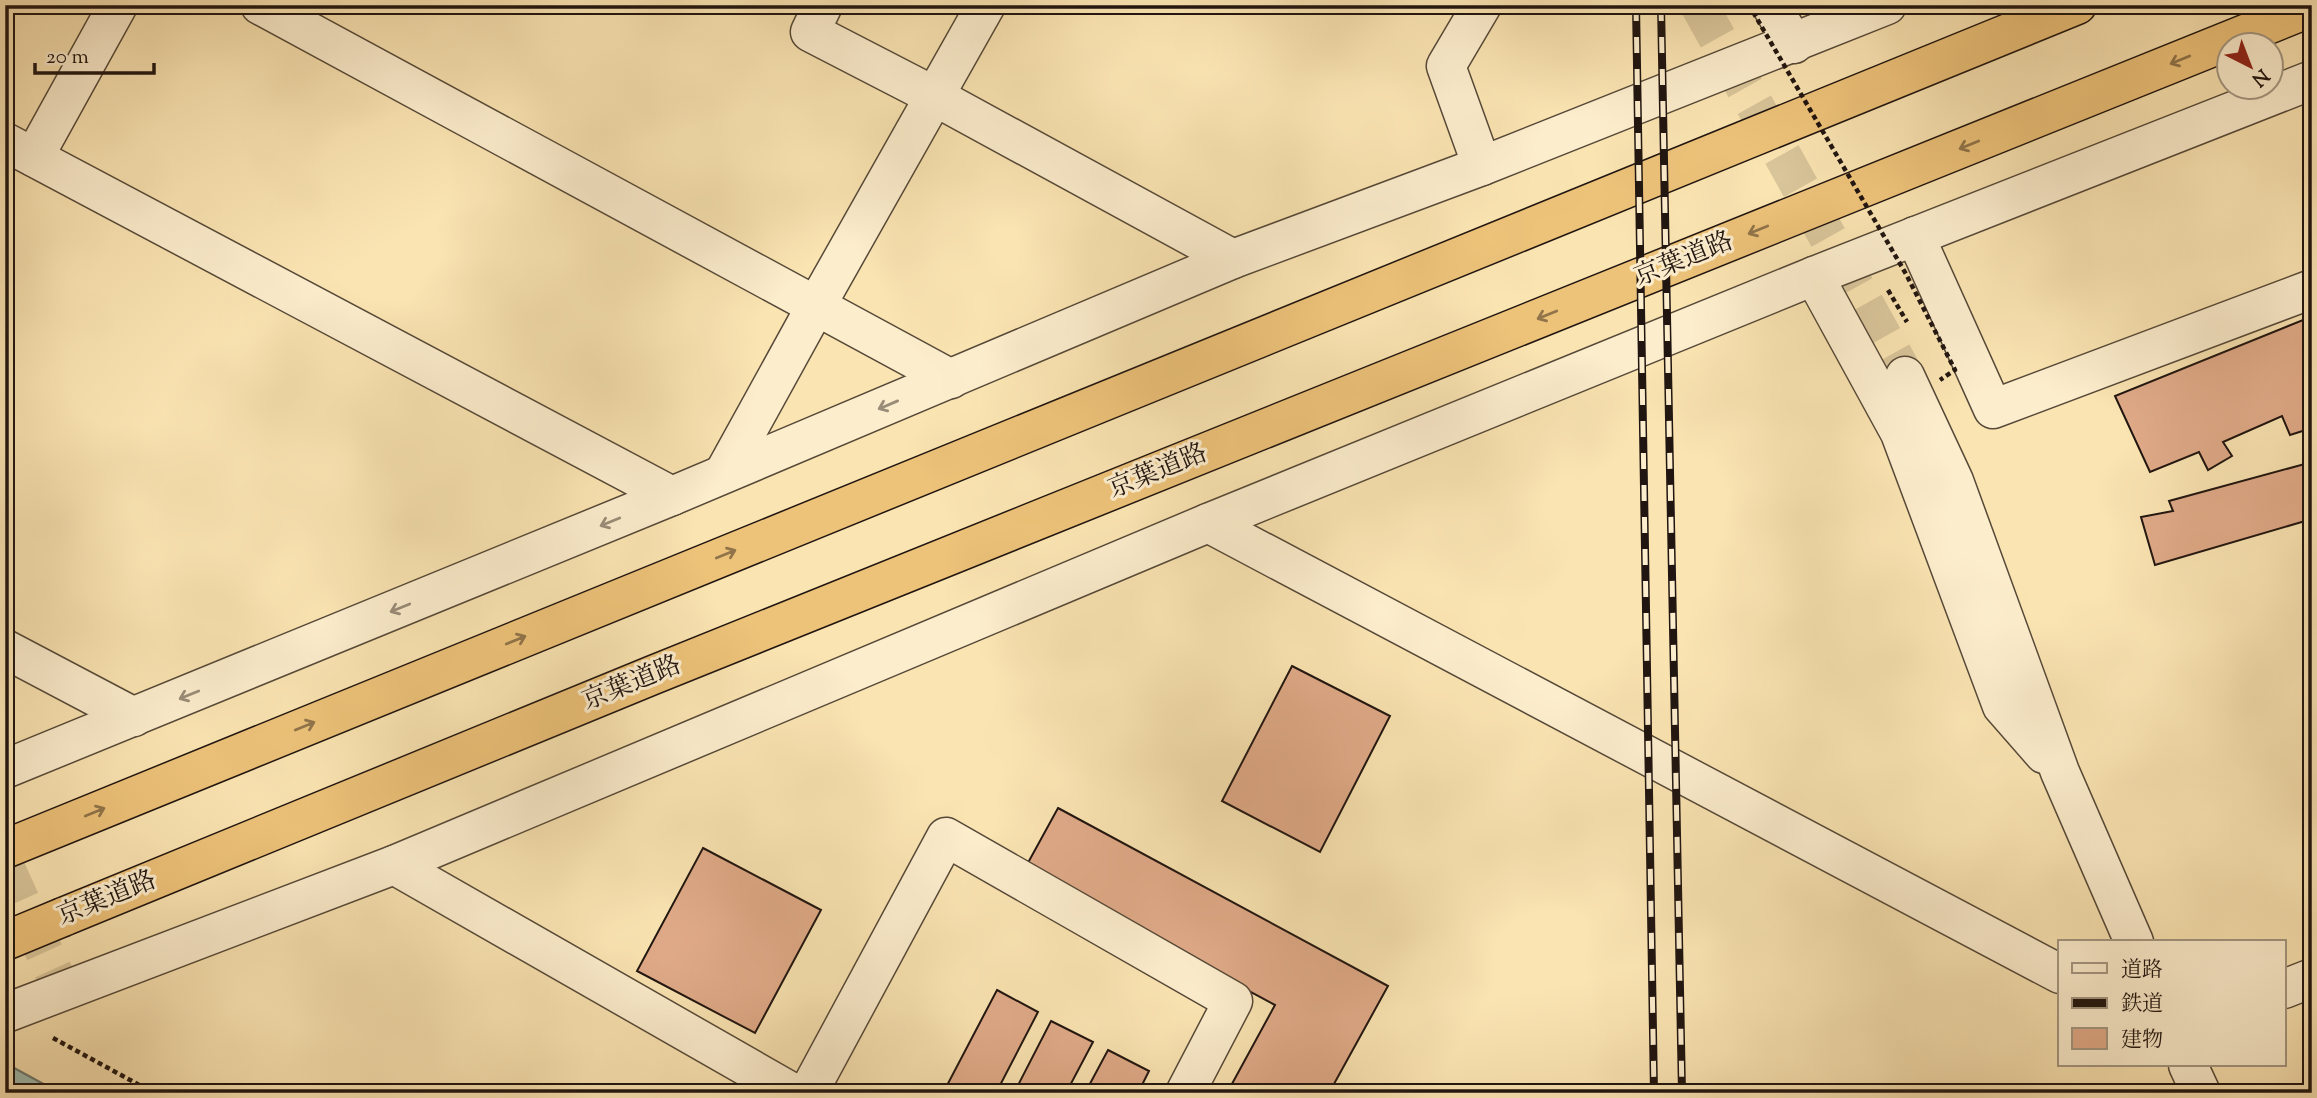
<svg xmlns="http://www.w3.org/2000/svg" width="2317" height="1098" viewBox="0 0 2317 1098" font-family="'Sorts Mill Goudy','Noto Serif JP',serif">
  <rect width="100%" height="100%" fill="#fae4b2"/>
  <filter id="stains"><feTurbulence type="fractalNoise" baseFrequency=".00286" numOctaves="4"/><feColorMatrix values="0 0 0 0 .2 0 0 0 0 .09 0 0 0 0 .02 0 0 0 .5 -.17"/></filter>
  <radialGradient id="worn" r=".72"><stop offset=".6" stop-color="#630" stop-opacity="0"/><stop offset="1" stop-color="#630" stop-opacity=".3"/></radialGradient>
  <path fill="#9fbeb1" stroke="#6c7a71" stroke-width="2" d="M 5,1063 L 60,1093 L 5,1093 Z"/>
  <g fill="#e0aa88" stroke="#201510" stroke-width="2">
    <path d="M 2303,320 L 2312,340 L 2312,428 L 2290,435 L 2282,416 L 2223,442 L 2232,456 L 2208,470 L 2199,452 L 2150,472 L 2115,396 Z"/>
    <path d="M 2312,462 L 2312,519 L 2155,565 L 2141,517 L 2173,511 L 2169,501 Z"/>
    <path d="M 1292,666 L 1390,716 L 1320,852 L 1222,801 Z"/>
    <path d="M 1058,808 L 1388,986 L 1329,1093 L 1227,1093 L 1275,1005 L 1024,870 Z"/>
    <path d="M 703,848 L 821,910 L 755,1033 L 637,971 Z"/>
    <path d="M 997,990 L 1038,1012 L 996,1093 L 943,1093 Z"/>
    <path d="M 1051,1021 L 1093,1042 L 1066,1093 L 1014,1093 Z"/>
    <path d="M 1108,1050 L 1149,1071 L 1138,1093 L 1085,1093 Z"/>
  </g>
  <g fill="none" stroke-linecap="round" stroke-linejoin="round">
    <g stroke="#d9c59a" stroke-width="38" stroke-dasharray="38 19" stroke-linecap="butt">
      <path d="M 1699,5 L 1905,376"/>
      <path d="M 5,866 L 62,991"/>
    </g>
    <g stroke="#564938" stroke-width="41">
      <g id="minor">
        <path d="M 260,5 L 951,379"/>
        <path d="M 823,5 L 810,32 L 934,96 L 1233,259"/>
        <path d="M 1771,5 L 1794,44"/>
        <path d="M 5,142 L 672,496"/>
        <path d="M 34,157 L 118,5"/>
        <path d="M 1482,166 L 1446,66 L 1482,5"/>
        <path d="M 1915,236 L 1993,409 L 2312,289"/>
        <path d="M 1814,276 L 1900,433 L 2002,706 L 2044,754"/>
        <path d="M 1905,376 L 1954,481 L 2060,772 L 2134,942"/>
        <path d="M 724,473 L 816,306 L 986,5"/>
        <path d="M 1208,523 L 2060,974"/>
        <path d="M 5,649 L 134,717"/>
        <path d="M 5,769 L 672,496 L 1233,259 L 1482,166 L 1887,5"/>
        <path d="M 394,865 L 793,1093"/>
        <path d="M 2284,989 L 2312,978"/>
        <path d="M 6,1013 L 394,865 L 1208,523 L 1814,276 L 2312,80"/>
        <path d="M 2188,1065 L 2201,1093"/>
        <path d="M 808,1093 L 946,837 L 1233,1001 L 1185,1093"/>
      </g>
    </g>
    <g stroke="#201510" stroke-width="41">
      <g id="highway">
        <path d="M 5,849 L 2077,5"/>
        <path d="M 63,917 L 653,675 L 2312,7"/>
      </g>
    </g>
    <g stroke="#201510" stroke-width="4.5" stroke-dasharray="5 3.5" stroke-linecap="butt">
      <path d="M 1888,290 L 1907,322"/>
      <path d="M 53,1038 L 154,1093"/>
    </g>
    <use href="#minor" stroke="#fcedcd" stroke-width="38"/>
    <use href="#highway" stroke="#edc279" stroke-width="38"/>
    <g stroke="#201510" stroke-width="8">
      <g id="rail">
        <path d="M 1636,5 L 1654,1093"/>
        <path d="M 1661,5 L 1682,1093"/>
      </g>
    </g>
    <use href="#rail" stroke="#fcedcd" stroke-width="5" stroke-dasharray="16" stroke-linecap="butt"/>
    <g stroke="#201510" stroke-width="41" stroke-linecap="butt">
      <path id="highway-bridge" d="M 5,941 L 63,917"/>
    </g>
    <path stroke="#201510" stroke-width="4.5" stroke-dasharray="5 3.5" stroke-linecap="butt" d="M 1749,5 L 1906,274 L 1955,370 L 1940,380"/>
    <use href="#highway-bridge" stroke="#edc279" stroke-width="38"/>
  </g>
  <defs><path id="oneway-shaft" d="M-6 0H5M1.5-3L5.5 0L1.5 3" fill="none" stroke-width="1.6" stroke-linecap="round" stroke-linejoin="round" transform="scale(1.75)"/></defs>
  <g stroke="#91744a">
    <use href="#oneway-shaft" transform="translate(2180 60) rotate(158)"/>
    <use href="#oneway-shaft" transform="translate(1969 145) rotate(158)"/>
    <use href="#oneway-shaft" transform="translate(1758 230) rotate(158)"/>
    <use href="#oneway-shaft" transform="translate(1547 315) rotate(158)"/>
    <use href="#oneway-shaft" transform="translate(726 554) rotate(-22)"/>
    <use href="#oneway-shaft" transform="translate(516 640) rotate(-22)"/>
    <use href="#oneway-shaft" transform="translate(305 726) rotate(-22)"/>
    <use href="#oneway-shaft" transform="translate(95 812) rotate(-22)"/>
  </g>
  <g stroke="#998c78">
    <use href="#oneway-shaft" transform="translate(888 405) rotate(157)"/>
    <use href="#oneway-shaft" transform="translate(610 522) rotate(158)"/>
    <use href="#oneway-shaft" transform="translate(400 608) rotate(158)"/>
    <use href="#oneway-shaft" transform="translate(189 695) rotate(158)"/>
  </g>
  <g text-anchor="middle" dominant-baseline="central" stroke-width="6" stroke-linejoin="round" paint-order="stroke">
    <g font-size="26" fill="#201510" stroke="#fcedcd">
      <text transform="translate(1684 260) rotate(-22)">京葉道路</text>
      <text transform="translate(1158 472) rotate(-22)">京葉道路</text>
      <text transform="translate(632 684) rotate(-22)">京葉道路</text>
      <text transform="translate(107 899) rotate(-22)">京葉道路</text>
    </g>
  </g>
  <rect width="2317" height="1098" fill="none" stroke="#fae4b2" stroke-width="28"/>
  <rect x="7" y="7" width="2303" height="1084" fill="none" stroke="#201510" stroke-width="3.5"/>
  <rect x="14" y="14" width="2289" height="1070" fill="none" stroke="#201510" stroke-width="2"/>
  <rect x="2058" y="940" width="228" height="126" fill="#fcedcd" stroke="#a49781" stroke-width="2"/>
  <rect x="2072" y="963" width="35" height="10" fill="#fcedcd" stroke="#a49781" stroke-width="2"/>
  <text x="2121" y="976" font-size="21" fill="#201510">道路</text>
  <rect x="2072" y="998" width="35" height="10" fill="#201510" stroke="#a49781" stroke-width="2"/>
  <text x="2121" y="1010" font-size="21" fill="#201510">鉄道</text>
  <rect x="2072" y="1028" width="35" height="21" fill="#e0aa88" stroke="#a49781" stroke-width="2"/>
  <text x="2121" y="1046" font-size="21" fill="#201510">建物</text>
  <g transform="translate(2250 66) rotate(138)"><circle r="33" fill="#fcedcd" stroke="#a49781" stroke-width="2"/>
  <path d="M0-5L12 26L0 18L-12 26Z" fill="#8f2418"/>
  <text y="-10" font-size="19" font-weight="bold" text-anchor="middle" fill="#201510">N</text>
  </g>
  <path d="M35 63v10h119v-10" fill="none" stroke="#201510" stroke-width="3.5"/>
  <text x="46" y="63" font-size="21" fill="#201510" stroke="#fcedcd" stroke-width="5" paint-order="stroke">20 m</text>
  <rect width="100%" height="100%" filter="url(#stains)"/>
  <rect width="100%" height="100%" fill="url(#worn)"/>
</svg>
